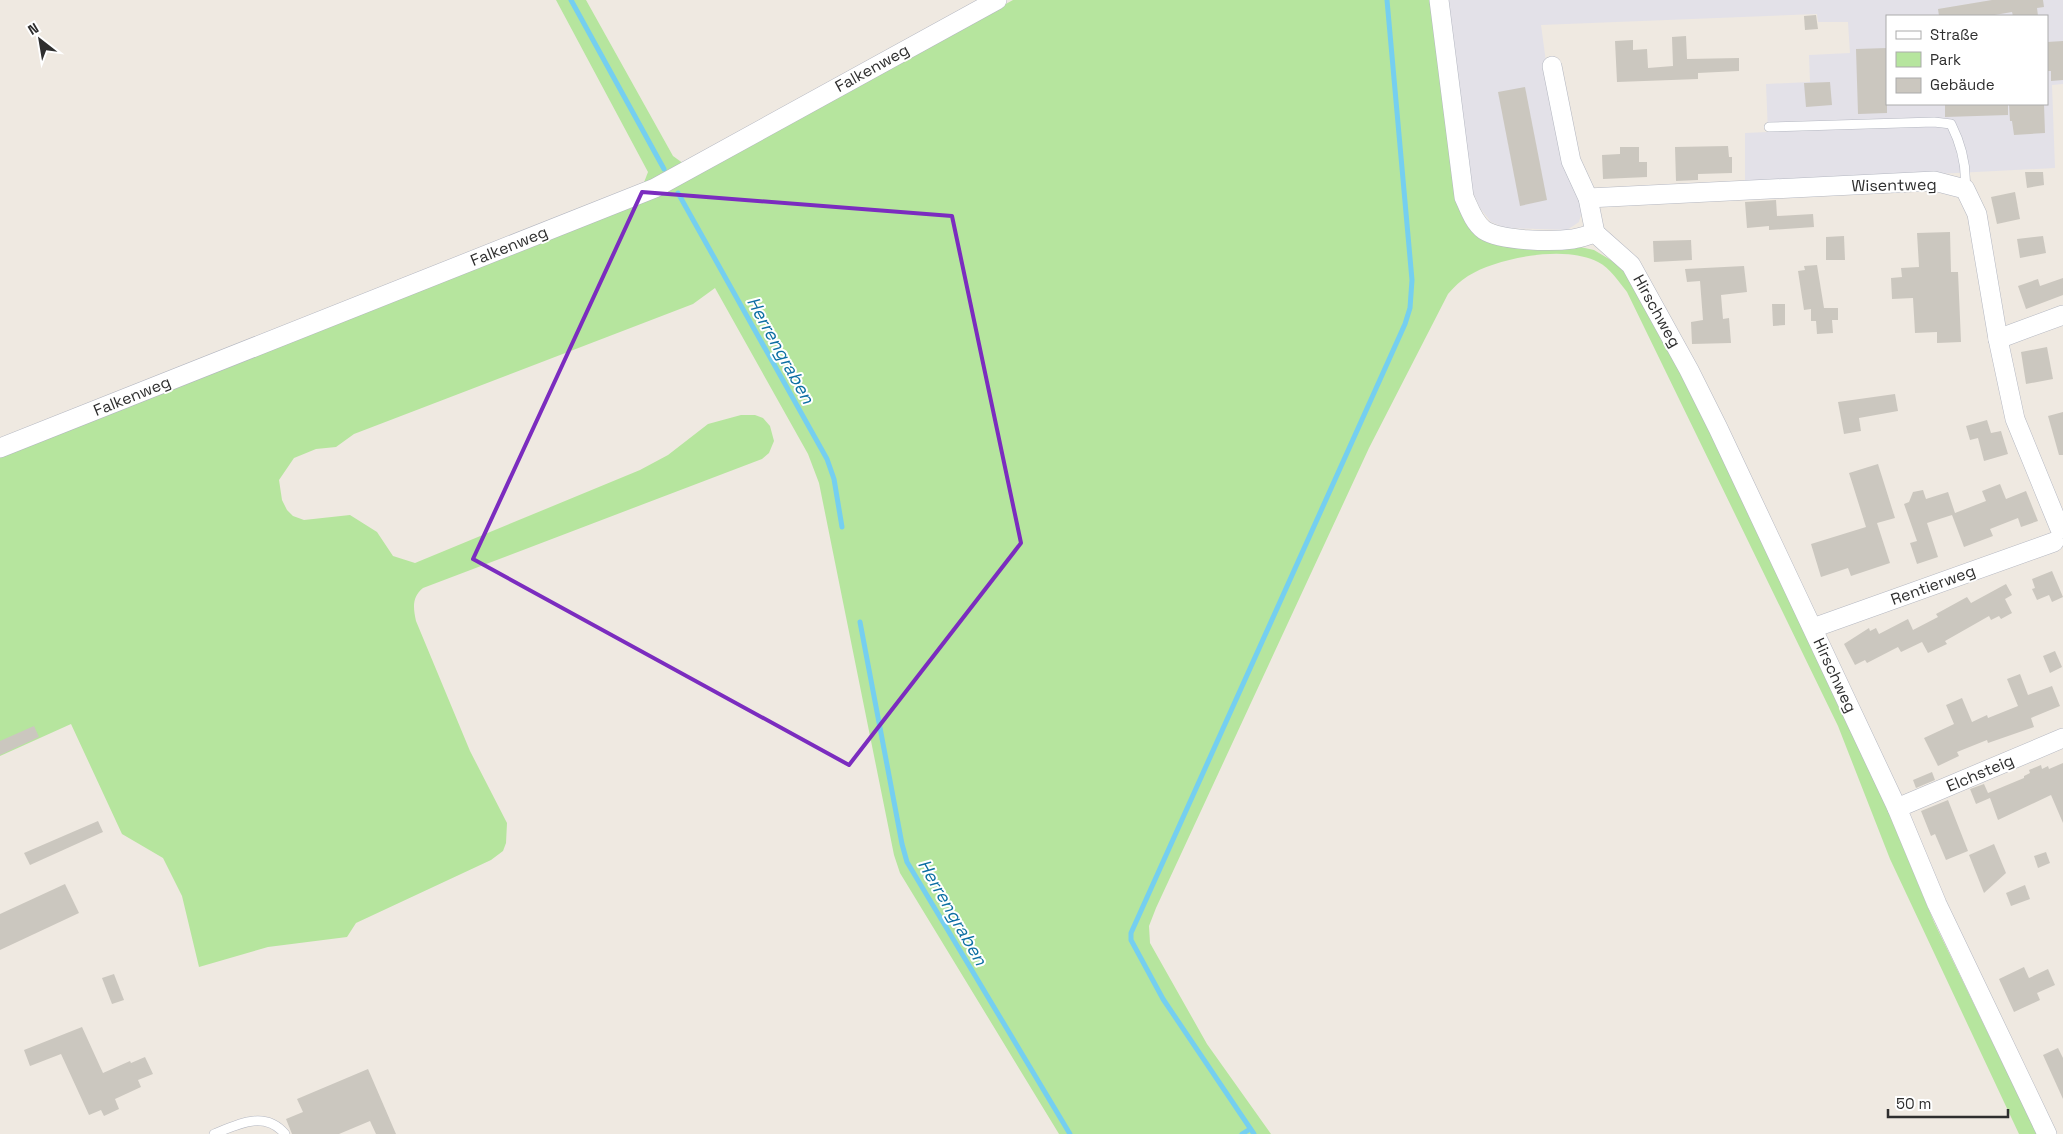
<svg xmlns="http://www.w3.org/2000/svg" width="2063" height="1134" viewBox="0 0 2063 1134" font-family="'Space Grotesk',sans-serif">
  <rect width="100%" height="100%" fill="#efe9e1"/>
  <path fill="#e3e1e8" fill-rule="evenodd" d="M 1447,0 L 2063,0 L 2063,84 L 2052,85 L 2055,168 L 1745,184 L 1745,133 L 1768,132 L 1766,84 L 1810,82 L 1809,55 L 1850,53 L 1848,22 L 1818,22 L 1817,14 L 1541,25 L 1548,77 L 1583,207 L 1579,222 L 1567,230 L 1506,228 L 1491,222 L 1480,208 L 1470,186 ZM 1887,16 L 2047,16 L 2047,104 L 1887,104 Z"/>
  <g fill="#b6e59e">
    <path d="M 556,0 L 586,0 L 673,156 L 684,164 L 643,185 L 648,172 Z"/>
    <path d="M 1013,0 L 1430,0 L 1466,222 L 1594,250 L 1619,265 L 1635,283 L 1708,421 L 1888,811 L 1934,922 L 2037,1134 L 2019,1134 L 1890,859 L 1838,726 L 1627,292 C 1619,282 1610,268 1598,262 C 1566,245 1498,257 1468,276 C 1460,281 1454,287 1448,294 L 1369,448 L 1156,908 L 1149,926 L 1150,943 L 1207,1044 L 1271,1134 L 1059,1134 L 900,873 L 894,855 L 819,483 L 808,454 L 715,288 L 693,304 L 354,434 L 336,447 L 316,449 L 294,458 L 279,480 L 282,500 L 287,510 L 293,516 L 304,520 L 350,515 L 377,532 L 393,556 L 415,563 L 640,470 L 668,455 L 708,424 L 741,415 L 755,415 L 763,418 L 770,426 L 774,441 L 769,453 L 762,459 L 423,588 C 412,597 413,607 416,621 L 470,751 L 507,823 L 506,843 L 503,851 L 491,860 L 356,923 L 347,937 L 268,947 L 199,967 L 182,896 L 163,858 L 122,834 L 71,724 L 0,756 L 0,456 L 687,179 Z"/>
  </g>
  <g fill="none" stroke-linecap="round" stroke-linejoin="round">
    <g stroke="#75cff0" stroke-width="5">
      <path d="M 571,0 L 664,169"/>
      <path d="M 678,193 L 827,459 L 834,479 L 842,527"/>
      <path d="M 860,622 L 902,844 L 907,862 L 1070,1134"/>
      <path d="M 1242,1134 L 1250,1129"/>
      <path d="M 1254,1134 L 1163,999 L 1131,940 L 1131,933 L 1405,324 L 1410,308 L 1412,280 L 1387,0"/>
    </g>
  </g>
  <g fill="#cbc7bf">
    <path d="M 1992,0 L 2043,0 L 2044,7 L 2037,8 L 2038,16 L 2013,16 L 2012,12 L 1989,16 L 1939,16 L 1938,9 Z"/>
    <path d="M 1816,15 L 1818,29 L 1805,30 L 1804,16 Z"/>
    <path d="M 1686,36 L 1687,59 L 1739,58 L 1739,71 L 1698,73 L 1698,79 L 1617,82 L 1615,41 L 1633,40 L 1633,50 L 1647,49 L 1648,68 L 1673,66 L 1672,37 Z"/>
    <path d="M 2063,41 L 2063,80 L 2051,81 L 2051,71 L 2047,71 L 2047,42 Z"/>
    <path d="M 1887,48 L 1887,113 L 1858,114 L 1856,49 Z"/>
    <path d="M 1830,82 L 1832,105 L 1806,107 L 1804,83 Z"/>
    <path d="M 1525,87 L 1547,200 L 1520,206 L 1498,92 Z"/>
    <path d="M 1945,104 L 2008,104 L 2008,115 L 1945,117 Z"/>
    <path d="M 2009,104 L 2044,104 L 2045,133 L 2014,135 L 2012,121 L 2010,121 Z"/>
    <path d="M 1728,146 L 1729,157 L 1732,157 L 1732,173 L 1698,174 L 1698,180 L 1676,181 L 1675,147 Z"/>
    <path d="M 1620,147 L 1639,147 L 1639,162 L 1647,162 L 1647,177 L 1603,179 L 1602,155 L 1620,154 Z"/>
    <path d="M 2025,172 L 2043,172 L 2044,185 L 2027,188 Z"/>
    <path d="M 2015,192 L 2020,219 L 1997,224 L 1991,197 Z"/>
    <path d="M 1776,200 L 1777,216 L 1813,214 L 1814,227 L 1769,230 L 1769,226 L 1747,228 L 1745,202 Z"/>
    <path d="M 1950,232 L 1951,272 L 1958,272 L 1961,342 L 1937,343 L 1937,332 L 1915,333 L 1913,298 L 1892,299 L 1891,278 L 1902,277 L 1901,268 L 1919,267 L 1917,233 Z"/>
    <path d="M 1844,236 L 1845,260 L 1826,260 L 1826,237 Z"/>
    <path d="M 2043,236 L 2046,253 L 2020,258 L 2017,239 Z"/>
    <path d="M 1691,240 L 1692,260 L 1654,262 L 1653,241 Z"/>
    <path d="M 1817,265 L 1824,308 L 1838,308 L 1838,320 L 1832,320 L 1833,333 L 1817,334 L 1816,321 L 1811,321 L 1811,309 L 1804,310 L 1798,271 L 1805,270 L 1804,266 Z"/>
    <path d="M 1744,266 L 1747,292 L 1721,295 L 1723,319 L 1729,318 L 1731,343 L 1692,344 L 1691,322 L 1703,320 L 1700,281 L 1687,282 L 1685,269 Z"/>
    <path d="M 2063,278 L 2063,295 L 2026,309 L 2018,286 L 2038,279 L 2040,286 Z"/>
    <path d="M 1772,304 L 1785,304 L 1785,325 L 1773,326 Z"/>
    <path d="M 2047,347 L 2053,379 L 2026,384 L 2021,352 Z"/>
    <path d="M 1895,394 L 1898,411 L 1859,418 L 1861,431 L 1844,434 L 1838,402 Z"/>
    <path d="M 2063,412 L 2063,455 L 2059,455 L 2048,416 Z"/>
    <path d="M 1987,420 L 1991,433 L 2001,431 L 2008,454 L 1984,461 L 1978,438 L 1970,440 L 1966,426 Z"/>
    <path d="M 1878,464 L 1895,518 L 1877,523 L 1890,563 L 1851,576 L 1848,568 L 1821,577 L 1811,544 L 1866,527 L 1849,473 Z"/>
    <path d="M 2000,484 L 2006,499 L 2026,491 L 2038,521 L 2021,527 L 2018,518 L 1990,529 L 1993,536 L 1964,547 L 1952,515 L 1927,523 L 1938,557 L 1917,564 L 1910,543 L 1917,541 L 1904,504 L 1909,502 L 1913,492 L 1923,490 L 1926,499 L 1948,492 L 1955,513 L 1986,501 L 1982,491 Z"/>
    <path d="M 2052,571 L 2063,597 L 2052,602 L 2049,595 L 2037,600 L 2032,589 L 2035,588 L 2032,579 Z"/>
    <path d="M 2006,584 L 2012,595 L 2005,599 L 2012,613 L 2001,619 L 1999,616 L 1991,620 L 1989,616 L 1945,641 L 1947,644 L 1928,653 L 1922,642 L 1901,652 L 1898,647 L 1867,663 L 1865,660 L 1855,665 L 1844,644 L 1869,628 L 1870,631 L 1876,628 L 1879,634 L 1908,619 L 1913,630 L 1938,617 L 1936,614 L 1967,597 L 1971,603 Z"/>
    <path d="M 2055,651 L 2062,667 L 2050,673 L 2043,656 Z"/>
    <path d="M 2020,674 L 2028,695 L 2052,686 L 2060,706 L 2031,718 L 2034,727 L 1988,743 L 1987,740 L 1957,752 L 1959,756 L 1938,766 L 1924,738 L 1954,724 L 1946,705 L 1962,698 L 1972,722 L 1987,715 L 1988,718 L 2018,706 L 2007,679 Z"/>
    <path d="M 34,726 L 39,737 L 0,755 L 0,741 Z"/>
    <path d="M 2063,763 L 2063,823 L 2051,795 L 1998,820 L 1990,798 L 1976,804 L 1970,789 L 1984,784 L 1988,793 L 2024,778 L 2024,776 L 2030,773 L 2029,770 L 2041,765 L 2042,769 L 2048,766 L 2049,769 Z"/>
    <path d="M 1932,772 L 1935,780 L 1916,788 L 1913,780 Z"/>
    <path d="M 1948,800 L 1968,851 L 1946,860 L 1935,834 L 1931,836 L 1921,811 Z"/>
    <path d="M 98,821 L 103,832 L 30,865 L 24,853 Z"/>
    <path d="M 1994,844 L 2006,873 L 1984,893 L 1969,855 Z"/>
    <path d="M 2046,852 L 2050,863 L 2038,868 L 2034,856 Z"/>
    <path d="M 65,884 L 79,913 L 0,950 L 0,914 Z"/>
    <path d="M 2025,885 L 2030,899 L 2011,906 L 2006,893 Z"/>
    <path d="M 2024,967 L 2029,978 L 2048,969 L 2055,985 L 2037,993 L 2040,1000 L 2014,1012 L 1999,979 Z"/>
    <path d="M 114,974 L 124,1000 L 112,1004 L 102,978 Z"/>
    <path d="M 82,1027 L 103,1073 L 130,1061 L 131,1063 L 145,1057 L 153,1074 L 138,1080 L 141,1087 L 115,1099 L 119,1109 L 104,1116 L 101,1110 L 89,1115 L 61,1054 L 30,1066 L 24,1050 Z"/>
    <path d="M 2058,1048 L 2063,1058 L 2063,1099 L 2043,1055 Z"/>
    <path d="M 368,1069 L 396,1134 L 376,1134 L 370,1121 L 339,1134 L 292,1134 L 286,1119 L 303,1112 L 297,1099 Z"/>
  </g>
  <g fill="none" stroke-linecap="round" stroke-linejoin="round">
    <g stroke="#b4b7c1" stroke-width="10">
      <g id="lane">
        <path d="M 1769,127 L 1934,122 L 1951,124 C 1961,144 1967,166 1965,189"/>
        <path d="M 214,1134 C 238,1124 265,1110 285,1134"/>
      </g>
    </g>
    <g stroke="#b4b7c1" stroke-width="20">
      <g id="street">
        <path d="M 1439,0 L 1464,197 C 1469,208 1474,223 1484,230 C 1501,241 1552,242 1573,239 C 1580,238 1588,235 1595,233 L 1631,265 L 1689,370 L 1718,428 L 1897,808 L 1937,904 L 2047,1134"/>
        <path d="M 1552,66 L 1571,161 L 1588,198 L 1595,233"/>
        <path d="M 1588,198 L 1934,181 L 1965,189 L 1977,214 L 1998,339 L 2015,419 L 2060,529"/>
        <path d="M 1998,339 L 2063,315"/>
        <path d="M 0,448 L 655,188 L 997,0"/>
        <path d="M 1813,628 L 2054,542"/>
        <path d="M 1897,808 L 2063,738"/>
      </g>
    </g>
    <use href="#lane" stroke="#fff" stroke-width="9"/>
    <use href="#street" stroke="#fff" stroke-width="19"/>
  </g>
  <path fill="none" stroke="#7b2cbf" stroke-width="4" stroke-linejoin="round" d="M 642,192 L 952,216 L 1021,543 L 849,765 L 473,559 Z"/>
  <g text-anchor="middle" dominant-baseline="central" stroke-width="4" stroke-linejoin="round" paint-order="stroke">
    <g font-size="16" fill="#2e2e2e" stroke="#fff">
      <text transform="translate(872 68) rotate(-29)">Falkenweg</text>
      <text transform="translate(1894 185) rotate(-1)">Wisentweg</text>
      <text transform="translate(509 246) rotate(-22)">Falkenweg</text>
      <text transform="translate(1657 311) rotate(61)">Hirschweg</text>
      <text transform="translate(132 396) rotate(-22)">Falkenweg</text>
      <text transform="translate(1933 585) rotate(-20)">Rentierweg</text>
      <text transform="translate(1835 675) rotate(65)">Hirschweg</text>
      <text transform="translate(1980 773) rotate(-23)">Elchsteig</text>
    </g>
    <g font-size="18" font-style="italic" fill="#0d6fa3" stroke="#fff">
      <text transform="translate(781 350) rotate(61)">Herrengraben</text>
      <text transform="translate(953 912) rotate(60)">Herrengraben</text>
    </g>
  </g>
  <rect x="1886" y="15" width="162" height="90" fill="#ffffff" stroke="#ababab"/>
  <rect x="1896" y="31" width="25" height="8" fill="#ffffff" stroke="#ababab"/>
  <text x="1930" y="40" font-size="15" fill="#2e2e2e">Straße</text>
  <rect x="1896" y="52" width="25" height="15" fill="#b6e59e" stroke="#ababab"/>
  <text x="1930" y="65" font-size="15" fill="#2e2e2e">Park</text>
  <rect x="1896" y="78" width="25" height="15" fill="#cbc7bf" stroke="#ababab"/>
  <text x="1930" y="90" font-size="15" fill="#2e2e2e">Gebäude</text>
  <g transform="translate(40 40) rotate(329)" stroke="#ffffff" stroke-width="4" paint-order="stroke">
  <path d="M0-4L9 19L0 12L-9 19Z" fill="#2e2e2e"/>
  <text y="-8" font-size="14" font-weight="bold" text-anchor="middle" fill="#2e2e2e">N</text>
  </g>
  <path d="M1888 1109v8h120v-8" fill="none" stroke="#2e2e2e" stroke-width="2.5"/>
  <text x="1896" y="1109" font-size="15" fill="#2e2e2e" stroke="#ffffff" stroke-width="4" paint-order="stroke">50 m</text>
</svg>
